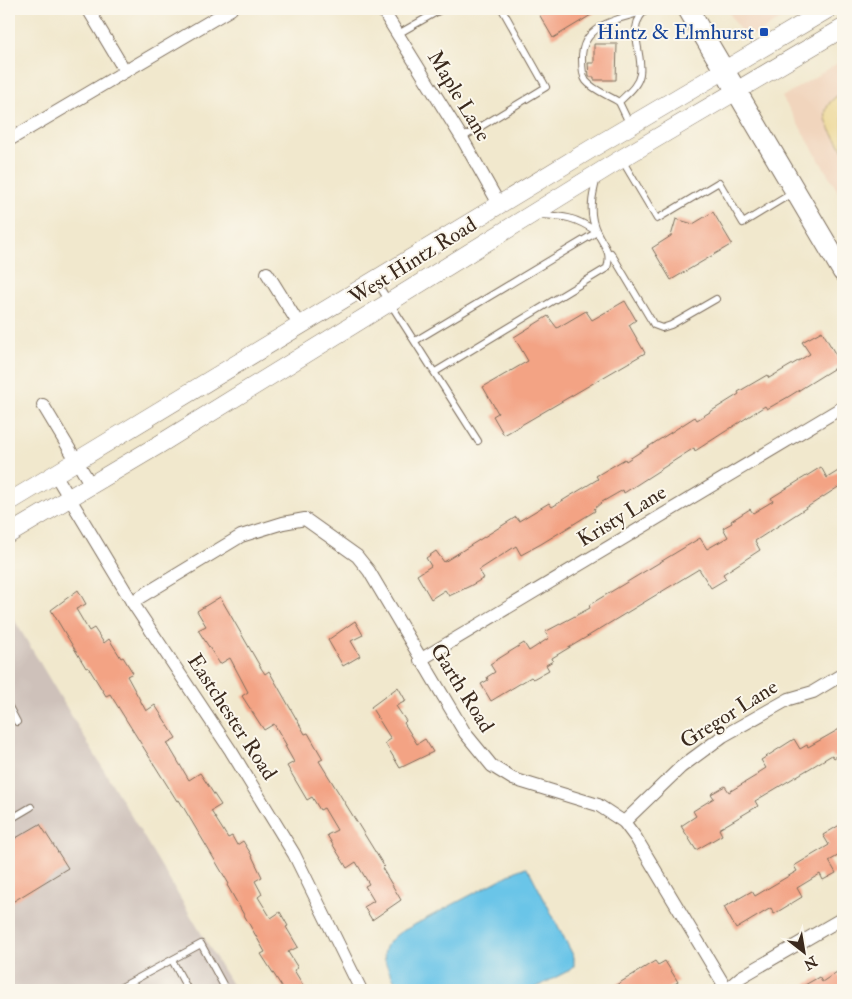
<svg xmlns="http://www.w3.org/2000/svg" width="852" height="999" viewBox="0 0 852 999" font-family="'IM FELL Double Pica',serif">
  <rect width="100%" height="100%" fill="#fbf7ec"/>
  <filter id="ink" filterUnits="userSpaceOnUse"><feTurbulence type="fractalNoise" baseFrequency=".02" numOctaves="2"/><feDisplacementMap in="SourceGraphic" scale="10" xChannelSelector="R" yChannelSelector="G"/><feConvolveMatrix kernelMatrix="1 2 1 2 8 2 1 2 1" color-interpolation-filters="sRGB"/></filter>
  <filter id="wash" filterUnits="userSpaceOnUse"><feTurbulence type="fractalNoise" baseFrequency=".0096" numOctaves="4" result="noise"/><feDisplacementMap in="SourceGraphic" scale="20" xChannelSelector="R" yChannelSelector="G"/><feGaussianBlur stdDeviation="1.12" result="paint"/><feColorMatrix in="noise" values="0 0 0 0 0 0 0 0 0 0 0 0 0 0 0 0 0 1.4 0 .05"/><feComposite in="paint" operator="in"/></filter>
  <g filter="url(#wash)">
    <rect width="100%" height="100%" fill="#f1e8cd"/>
    <g fill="#f1d5bd">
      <path d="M 727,9 L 797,9 L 755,35 L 741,32 Z"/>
      <path d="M 843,60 L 843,200 L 782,97 Z"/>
    </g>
    <path fill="#cec1ba" d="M 9,611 L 235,990 L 9,990 Z"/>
    <path fill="#eeda9e" stroke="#94825e" d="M 843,92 L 843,150 C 829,127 812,110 843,92 Z"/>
    <path fill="#6ac5e8" stroke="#527883" d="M 526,868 L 530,872 L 574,957 L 574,966 L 570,970 L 531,990 L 400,990 C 388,966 372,953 399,933 L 520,869 Z"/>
    <g id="blocks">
      <g fill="#f3a384">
        <path d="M 536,9 L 601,9 L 553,38 Z"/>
        <path d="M 594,44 L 617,44 L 616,80 L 594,80 L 594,77 L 589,77 L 588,63 L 594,63 Z"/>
        <path d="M 713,212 L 732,244 L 671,280 L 652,248 L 671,236 L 676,219 L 693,224 Z"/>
        <path d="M 625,301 L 636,320 L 629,325 L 645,353 L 504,435 L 493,416 L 498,413 L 483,387 L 528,361 L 514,337 L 548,316 L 557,328 L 586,311 L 592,320 Z"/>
        <path d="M 822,331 L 841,364 L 788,397 L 767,409 L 765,406 L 695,451 L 694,448 L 624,493 L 623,490 L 602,502 L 594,509 L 595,511 L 541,544 L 521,555 L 516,546 L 479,570 L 484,578 L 470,586 L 449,596 L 445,590 L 431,599 L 417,575 L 431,566 L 426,558 L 436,551 L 444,562 L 516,517 L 519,521 L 549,503 L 552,507 L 598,479 L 596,476 L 625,459 L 626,461 L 695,417 L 697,420 L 739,394 L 738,392 L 767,375 L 769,378 L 810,354 L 802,342 Z"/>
        <path d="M 821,467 L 827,478 L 843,468 L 843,484 L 755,541 L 760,550 L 723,574 L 726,579 L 711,588 L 699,569 L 552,658 L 553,661 L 546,665 L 549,670 L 533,679 L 531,677 L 491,701 L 481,684 L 488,680 L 487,677 L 495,672 L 490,664 L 524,643 L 529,651 L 549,638 L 545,632 L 590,608 L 589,605 L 700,538 L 707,549 L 728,537 L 723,528 L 732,523 L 731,521 L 750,509 L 753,513 L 773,501 L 771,498 Z"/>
        <path d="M 78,590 L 86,604 L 76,609 L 89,631 L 94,628 L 104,643 L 109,639 L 121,658 L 123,657 L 133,673 L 127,676 L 146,711 L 155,705 L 176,738 L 167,743 L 189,780 L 200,773 L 221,805 L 211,811 L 228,838 L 232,836 L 237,845 L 243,841 L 251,854 L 262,877 L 255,881 L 262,894 L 258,897 L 271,918 L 280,912 L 288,926 L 286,927 L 298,947 L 288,952 L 298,968 L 294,970 L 306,990 L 284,990 L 261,954 L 265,952 L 227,885 L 229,884 L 179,800 L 177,801 L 110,694 L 106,696 L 88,667 L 86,668 L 51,610 Z"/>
        <path d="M 220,597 L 261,668 L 265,674 L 269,671 L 305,734 L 308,733 L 323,759 L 319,761 L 384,866 L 382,868 L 401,900 L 372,920 L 364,907 L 374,901 L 365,886 L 369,884 L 356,862 L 347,868 L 339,855 L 327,835 L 337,830 L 324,808 L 320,810 L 312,797 L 307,800 L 287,766 L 294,762 L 285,746 L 287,746 L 274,724 L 264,730 L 242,696 L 248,692 L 230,658 L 220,664 L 198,630 L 206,626 L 197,611 Z"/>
        <path d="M 355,621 L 363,635 L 351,641 L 360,656 L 343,666 L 328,640 Z"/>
        <path d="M 398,687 L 406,701 L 396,706 L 406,721 L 404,723 L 417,744 L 425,739 L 433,752 L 400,768 L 385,743 L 391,739 L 371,707 Z"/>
        <path d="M 843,727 L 843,752 L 834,758 L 832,755 L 755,801 L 758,806 L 719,829 L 722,835 L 696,850 L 681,826 L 696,816 L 693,811 L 714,798 L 711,794 L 725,786 L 729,792 L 759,774 L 758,773 L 766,768 L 761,760 L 794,739 L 800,749 L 807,745 L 808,747 Z"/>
        <path d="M 843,823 L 843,853 L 829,861 L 836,873 L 823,880 L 820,874 L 797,888 L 802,897 L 774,914 L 771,908 L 736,929 L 724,907 L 752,891 L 755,896 L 797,871 L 794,866 L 829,845 L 823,835 Z"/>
        <path d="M 40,824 L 68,868 L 9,904 L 9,842 Z"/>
        <path d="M 655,961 L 658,965 L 665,961 L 678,982 L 665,990 L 608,990 Z"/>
        <path d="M 837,972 L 843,982 L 843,990 L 796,990 L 819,977 L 822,982 Z"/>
      </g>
    </g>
  </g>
  <g filter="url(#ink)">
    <use href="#blocks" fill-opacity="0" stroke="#7b6c5b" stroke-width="1"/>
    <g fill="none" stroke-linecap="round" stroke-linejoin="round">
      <g stroke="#7b6c5b" stroke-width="8">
        <g id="service">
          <path d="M 398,34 L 442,9"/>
          <path d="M 619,102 C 610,96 593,90 586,81 C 582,76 582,66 582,59 C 581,26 616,19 643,12"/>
          <path d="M 630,125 L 619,102 C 627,94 638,86 640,74 C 644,53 624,24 648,9"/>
          <path d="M 462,138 L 546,87 L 502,9"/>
          <path d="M 622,160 L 657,219 L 719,182 L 743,223 L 794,192"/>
          <path d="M 611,253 L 654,325 L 662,328 L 671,325 L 716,299"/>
          <path d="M 376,281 L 478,441"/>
          <path d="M 415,341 L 597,232 C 575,217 565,216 539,215"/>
          <path d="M 435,372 L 607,268 C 612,251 604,247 597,232 C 588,214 592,196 597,178"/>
          <path d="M 9,707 L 17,722"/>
          <path d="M 9,820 L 31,807"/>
          <path d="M 172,960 L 188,990"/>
          <path d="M 116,990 L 201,944 L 226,990"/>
        </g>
      </g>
      <g stroke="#7b6c5b" stroke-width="14">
        <g id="minor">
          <path d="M 88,9 L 125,71"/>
          <path d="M 382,9 L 462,138 L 499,204"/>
          <path d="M 9,140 L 231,9"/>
          <path d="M 267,273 L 300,326"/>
          <path d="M 43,405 L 91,485"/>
          <path d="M 55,474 L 132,602 L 231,751 L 294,854 L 361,990"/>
          <path d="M 132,602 L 241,536 L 283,523 L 305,519 L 357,556 L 369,571 L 465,733 L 492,766 L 513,779 L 598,805 L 624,822 L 636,838 L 727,990"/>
          <path d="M 420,660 L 843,407"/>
          <path d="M 624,822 L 681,767 L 723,736 L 789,699 L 813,692 L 843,674"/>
          <path d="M 726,990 L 741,977 L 843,918"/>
        </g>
      </g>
      <g stroke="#7b6c5b" stroke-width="19">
        <g id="secondary">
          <path d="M 9,502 L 591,149 L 828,9"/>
          <path d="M 9,534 L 160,444 L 621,159 L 843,28"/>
        </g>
      </g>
      <g stroke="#7b6c5b" stroke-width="22">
        <path id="primary" d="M 688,9 L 843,272"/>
      </g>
      <use href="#service" stroke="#fff" stroke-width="6"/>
      <use href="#minor" stroke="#fff" stroke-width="12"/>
      <use href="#secondary" stroke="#fff" stroke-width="18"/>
      <use href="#primary" stroke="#fff" stroke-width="20"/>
    </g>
  </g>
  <rect fill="#1a4fb4" stroke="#fbf7ec" stroke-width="2" x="759" y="27" width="10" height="10" rx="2.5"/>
  <g text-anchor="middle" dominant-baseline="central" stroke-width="4" stroke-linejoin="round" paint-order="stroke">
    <g font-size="21" fill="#164399" stroke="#fbf7ec" text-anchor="end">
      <text x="754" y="32">Hintz &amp; Elmhurst</text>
    </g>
    <g font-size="21" fill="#3b2a1e" stroke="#fbf7ec">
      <text transform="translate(459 96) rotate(59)">Maple Lane</text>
      <text transform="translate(413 261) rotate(-32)">West Hintz Road</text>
      <text transform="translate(622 516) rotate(-31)">Kristy Lane</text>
      <text transform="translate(462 688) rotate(58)">Garth Road</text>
      <text transform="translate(729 714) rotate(-32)">Gregor Lane</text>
      <text transform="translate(232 717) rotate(57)">Eastchester Road</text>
    </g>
  </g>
  <rect width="852" height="999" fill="none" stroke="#fbf7ec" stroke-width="30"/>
  <g transform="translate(804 952) rotate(149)" stroke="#fbf7ec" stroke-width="4" paint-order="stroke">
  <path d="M0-4L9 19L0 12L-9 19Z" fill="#3b2a1e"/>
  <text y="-8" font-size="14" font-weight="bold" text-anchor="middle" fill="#3b2a1e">N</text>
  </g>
</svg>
